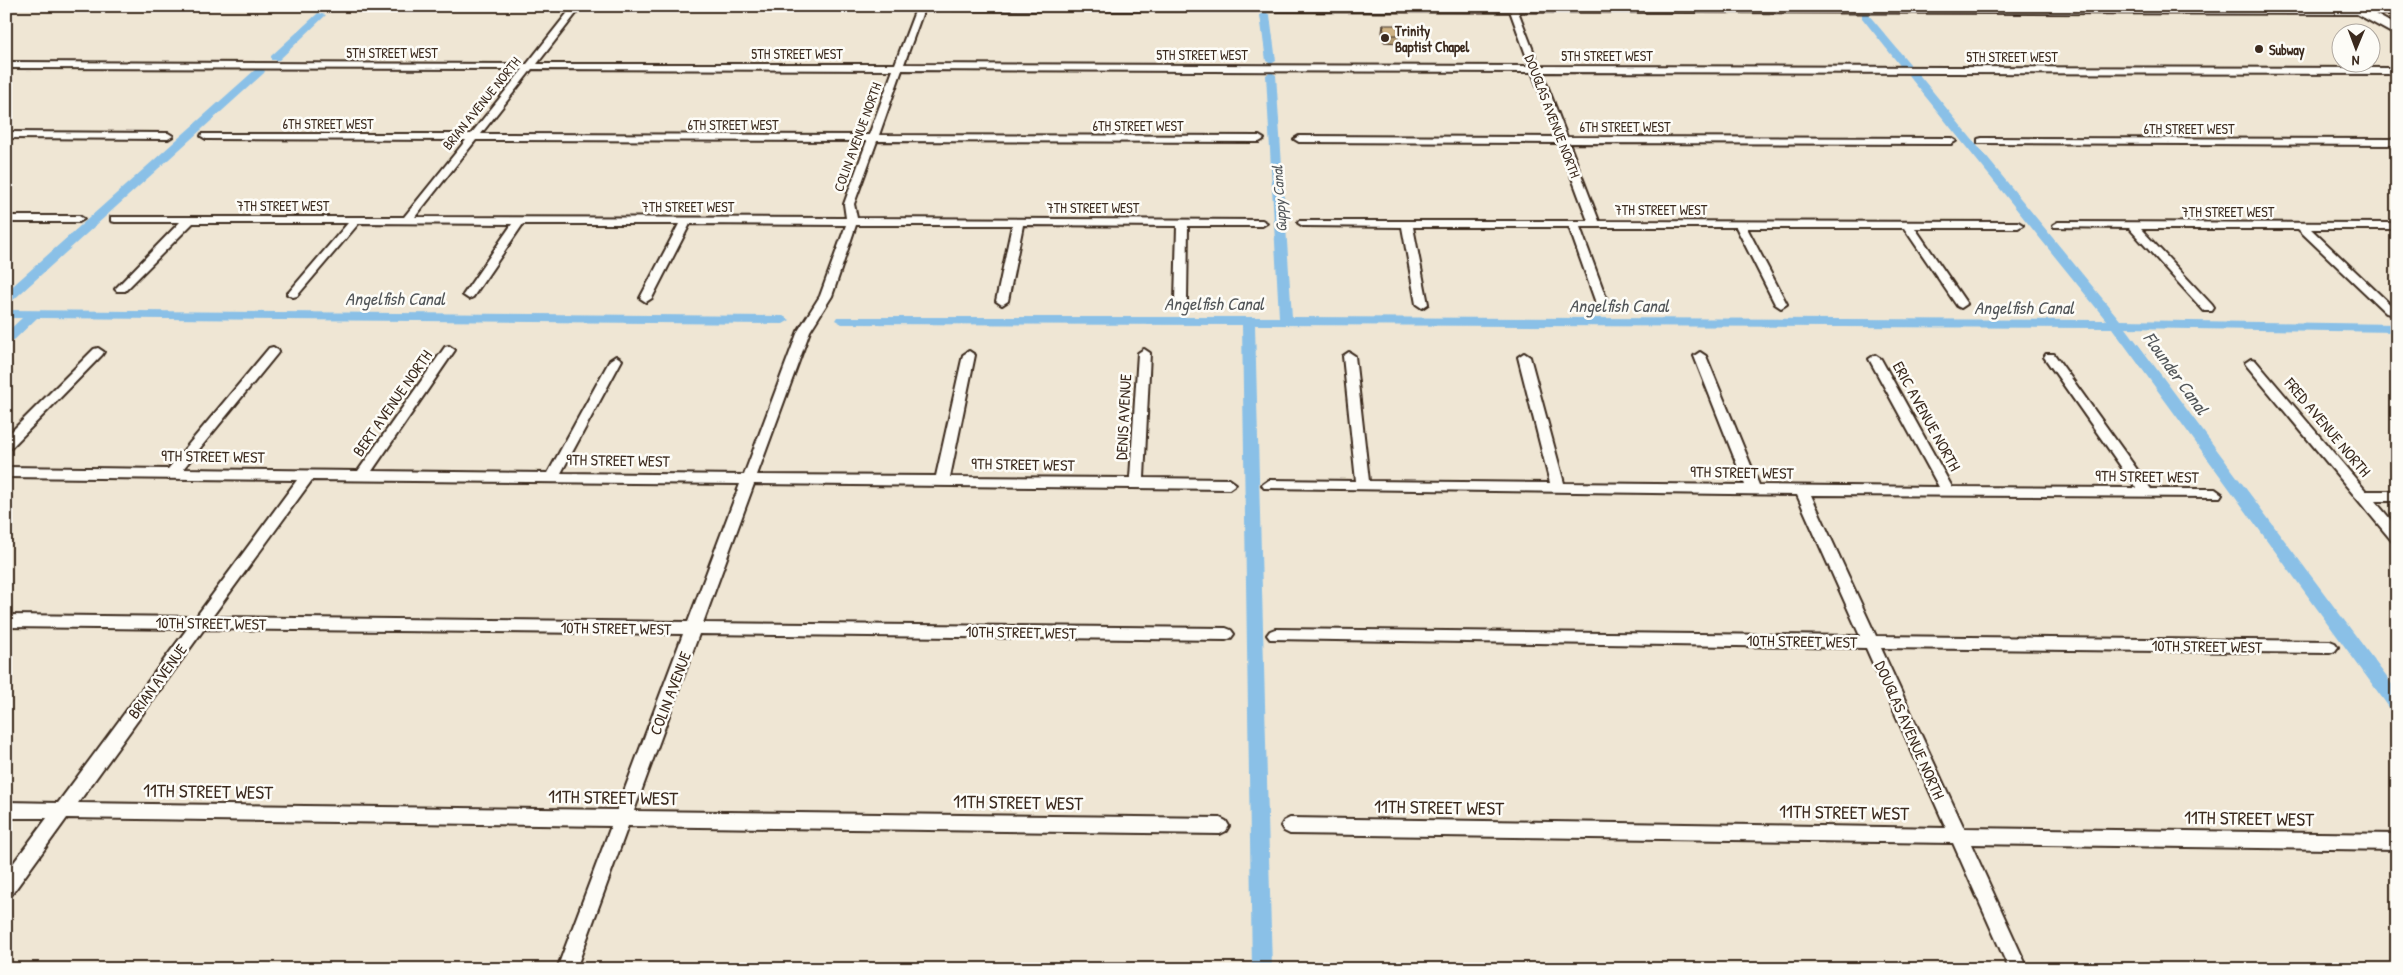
<svg xmlns="http://www.w3.org/2000/svg" width="2403" height="975" viewBox="0 0 2403 975" font-family="'Patrick Hand',sans-serif">
  <rect width="100%" height="100%" fill="#efe6d4"/>
  <filter id="ink" filterUnits="userSpaceOnUse"><feTurbulence type="fractalNoise" baseFrequency=".02" numOctaves="2"/><feDisplacementMap in="SourceGraphic" scale="10" xChannelSelector="R" yChannelSelector="G"/><feConvolveMatrix kernelMatrix="1 2 1 2 8 2 1 2 1" color-interpolation-filters="sRGB"/></filter>
  <g filter="url(#ink)">
    <g fill="none" stroke-linecap="round" stroke-linejoin="round">
      <g fill="#8ac0e7" fill-rule="evenodd">
        <path d="M 1265,12 L 1270,15 L 1276,61 L 1271,64 L 1266,61 L 1260,15 Z"/>
        <path d="M 318,13 L 326,15 L 279,60 L 271,60 L 271,56 Z"/>
        <path d="M 1862,14 L 1868,14 L 1910,64 L 1910,68 L 1902,68 L 1862,18 Z"/>
        <path d="M 260,68 L 265,71 L 264,73 L 11,302 L 6,303 L 6,292 L 256,69 Z"/>
        <path d="M 1912,70 L 1916,71 L 2120,320 L 2397,324 L 2397,332 L 2126,328 L 2397,691 L 2397,712 L 2391,710 L 2112,328 L 1255,325 L 1272,969 L 1252,969 L 1242,325 L 842,324 L 835,320 L 837,317 L 1279,317 L 1266,75 L 1271,72 L 1276,75 L 1292,317 L 2106,320 L 1908,75 L 1907,73 Z"/>
        <path d="M 6,310 L 783,316 L 790,320 L 783,324 L 37,318 L 11,343 L 6,344 L 6,333 L 22,318 L 6,318 Z"/>
      </g>
      <g stroke="#3b2a1e" stroke-width="4">
        <g id="minor">
          <path d="M 573,6 L 582,6 L 537,64 L 895,64 L 917,6 L 925,6 L 904,64 L 1530,66 L 1509,8 L 1516,6 L 1539,66 L 2397,68 L 2397,74 L 1542,72 L 1567,137 L 1951,138 L 1956,141 L 1951,144 L 1569,143 L 1599,221 L 2018,222 L 2023,225 L 2018,228 L 1915,228 L 1967,304 L 1961,308 L 1957,306 L 1904,228 L 1747,228 L 1787,304 L 1781,308 L 1775,304 L 1736,227 L 1580,227 L 1608,303 L 1602,307 L 1596,303 L 1569,227 L 1413,227 L 1428,304 L 1422,308 L 1416,304 L 1402,227 L 1303,226 L 1298,223 L 1299,221 L 1588,221 L 1559,143 L 1299,142 L 1294,139 L 1299,136 L 1557,137 L 1532,72 L 902,70 L 879,135 L 1259,136 L 1264,139 L 1259,142 L 877,141 L 854,204 L 857,218 L 1262,220 L 1267,223 L 1262,226 L 1188,226 L 1187,301 L 1181,305 L 1175,301 L 1177,226 L 1023,225 L 1008,301 L 1002,305 L 996,301 L 1012,225 L 856,225 L 832,296 L 810,331 L 757,475 L 936,476 L 963,355 L 969,351 L 975,355 L 950,477 L 1130,478 L 1138,353 L 1144,349 L 1150,353 L 1144,478 L 1229,479 L 1236,484 L 1229,489 L 754,484 L 703,623 L 1226,628 L 1231,630 L 1234,634 L 1231,638 L 1226,640 L 699,634 L 634,811 L 1220,818 L 1226,821 L 1229,826 L 1226,831 L 1220,834 L 628,826 L 576,969 L 557,969 L 611,826 L 67,818 L 12,894 L 6,896 L 6,873 L 47,818 L 6,818 L 6,802 L 58,803 L 187,629 L 6,627 L 6,615 L 196,617 L 297,480 L 6,477 L 6,467 L 168,469 L 269,348 L 273,347 L 279,351 L 277,354 L 183,469 L 358,471 L 445,347 L 449,346 L 455,350 L 372,471 L 548,473 L 610,360 L 616,356 L 622,360 L 561,473 L 744,475 L 798,331 L 820,296 L 846,225 L 690,224 L 652,298 L 646,302 L 640,298 L 679,224 L 523,224 L 473,297 L 469,299 L 463,295 L 512,224 L 359,223 L 297,296 L 293,297 L 287,294 L 289,292 L 348,223 L 193,223 L 125,291 L 117,291 L 115,289 L 117,287 L 180,222 L 115,222 L 111,221 L 111,217 L 404,217 L 466,140 L 206,139 L 201,136 L 202,134 L 471,134 L 523,69 L 6,68 L 6,62 L 527,64 ZM 532,69 L 893,70 L 869,135 L 481,134 ZM 476,140 L 867,141 L 844,204 L 846,218 L 415,217 ZM 312,480 L 740,484 L 688,622 L 212,617 ZM 204,629 L 683,634 L 617,810 L 78,803 Z"/>
          <path d="M 6,132 L 168,133 L 173,136 L 168,139 L 6,138 Z"/>
          <path d="M 1982,138 L 2397,139 L 2397,145 L 1978,143 L 1978,139 Z"/>
          <path d="M 6,216 L 79,216 L 84,219 L 79,222 L 6,222 Z"/>
          <path d="M 2058,222 L 2397,223 L 2397,229 L 2311,229 L 2396,310 L 2390,314 L 2386,313 L 2298,229 L 2141,229 L 2212,305 L 2214,308 L 2212,311 L 2204,311 L 2129,228 L 2054,227 L 2053,225 Z"/>
          <path d="M 98,348 L 104,352 L 102,355 L 11,448 L 6,449 L 6,437 L 94,349 Z"/>
          <path d="M 1349,352 L 1355,356 L 1369,481 L 1550,483 L 1518,357 L 1524,353 L 1530,357 L 1564,483 L 1745,485 L 1694,356 L 1700,352 L 1706,356 L 1759,485 L 1939,487 L 1869,359 L 1875,355 L 1881,359 L 1952,487 L 2136,488 L 2044,357 L 2046,354 L 2054,354 L 2151,489 L 2215,489 L 2222,494 L 2220,497 L 1811,495 L 1876,636 L 2330,641 L 2335,643 L 2338,647 L 2335,651 L 2330,653 L 1881,648 L 1964,828 L 2397,834 L 2397,850 L 1971,844 L 2028,969 L 2009,969 L 1953,843 L 1290,834 L 1284,831 L 1281,826 L 1284,821 L 1290,818 L 1946,828 L 1866,648 L 1270,639 L 1267,635 L 1270,631 L 1275,629 L 1860,636 L 1797,495 L 1264,488 L 1262,485 L 1269,480 L 1356,481 L 1343,356 Z"/>
          <path d="M 2251,359 L 2255,360 L 2366,491 L 2397,491 L 2397,501 L 2375,501 L 2397,527 L 2397,542 L 2392,541 L 2247,366 L 2245,363 Z"/>
        </g>
      </g>
      <g stroke="#3b2a1e" stroke-width="4">
        <path id="secondary" d="M 948,6 L 2397,6 L 2397,14 L 2375,14 L 2397,26 L 2397,36 L 2357,14 L 954,10 Z"/>
      </g>
      <use href="#minor" fill="#fdfcf7" fill-rule="evenodd"/>
      <use href="#secondary" fill="#fdfcf7" fill-rule="evenodd"/>
    </g>
    <path fill="#b29a72" stroke="#3b2a1e" d="M 1383,25 L 1399,35 L 1398,43 L 1384,42 L 1382,32 Z"/>
    <path fill="#cfb384" stroke="#3b2a1e" d="M 1383,25 L 1397,25 L 1399,35 L 1385,35 Z"/>
  </g>
  <g fill="#3b2a1e" stroke="#fdfcf7" stroke-width="2">
    <circle cx="1385" cy="38" r="5"/>
    <circle cx="2259" cy="49" r="5"/>
  </g>
  <g text-anchor="middle" dominant-baseline="central" stroke-width="5" stroke-linejoin="round" paint-order="stroke">
    <g font-size="14" font-weight="bold" fill="#3b2a1e" stroke="#fdfcf7" text-anchor="start">
      <text x="1395" y="30">Trinity<tspan x="1395" dy="16">Baptist Chapel</tspan></text>
      <text x="2269" y="49">Subway</text>
    </g>
    <g font-size="14" fill="#3b2a1e" stroke="#fdfcf7">
      <text x="392" y="52">5TH STREET WEST</text>
      <text x="797" y="53">5TH STREET WEST</text>
      <text x="1202" y="54">5TH STREET WEST</text>
      <text x="1607" y="55">5TH STREET WEST</text>
      <text x="2012" y="56">5TH STREET WEST</text>
      <text transform="translate(481 103) rotate(-51)">BRIAN AVENUE NORTH</text>
      <text transform="translate(1553 116) rotate(69)">DOUGLAS AVENUE NORTH</text>
      <text x="328" y="123">6TH STREET WEST</text>
      <text x="733" y="124">6TH STREET WEST</text>
      <text x="1138" y="125">6TH STREET WEST</text>
      <text x="1625" y="126">6TH STREET WEST</text>
      <text x="2189" y="128">6TH STREET WEST</text>
      <text transform="translate(857 137) rotate(-70)">COLIN AVENUE NORTH</text>
      <text x="283" y="205">7TH STREET WEST</text>
      <text x="688" y="206">7TH STREET WEST</text>
      <text x="1093" y="207">7TH STREET WEST</text>
      <text x="1661" y="209">7TH STREET WEST</text>
      <text x="2228" y="211">7TH STREET WEST</text>
    </g>
    <g font-size="15" font-style="italic" fill="#53575a" stroke="#fdfcf7">
      <text transform="translate(1279 199) rotate(-94)">Guppy Canal</text>
    </g>
    <g font-size="16" fill="#3b2a1e" stroke="#fdfcf7">
      <text transform="translate(392 403) rotate(-55)">BERT AVENUE NORTH</text>
      <text transform="translate(1927 416) rotate(61)">ERIC AVENUE NORTH</text>
      <text transform="translate(1123 417) rotate(-87)">DENIS AVENUE</text>
      <text transform="translate(2328 427) rotate(50)">FRED AVENUE NORTH</text>
      <text transform="translate(213 456) rotate(1)">9TH STREET WEST</text>
      <text transform="translate(618 460) rotate(1)">9TH STREET WEST</text>
      <text transform="translate(1023 464) rotate(1)">9TH STREET WEST</text>
      <text transform="translate(1742 472) rotate(1)">9TH STREET WEST</text>
      <text transform="translate(2147 476) rotate(1)">9TH STREET WEST</text>
      <text transform="translate(211 623) rotate(1)">10TH STREET WEST</text>
      <text transform="translate(616 628) rotate(1)">10TH STREET WEST</text>
      <text transform="translate(1021 632) rotate(1)">10TH STREET WEST</text>
      <text transform="translate(1802 641) rotate(1)">10TH STREET WEST</text>
      <text transform="translate(2207 646) rotate(1)">10TH STREET WEST</text>
      <text transform="translate(157 681) rotate(-54)">BRIAN AVENUE</text>
      <text transform="translate(670 693) rotate(-69)">COLIN AVENUE</text>
      <text transform="translate(1910 730) rotate(66)">DOUGLAS AVENUE NORTH</text>
    </g>
    <g font-size="18" font-style="italic" fill="#53575a" stroke="#fdfcf7">
      <text x="395" y="298">Angelfish Canal</text>
      <text x="1214" y="303">Angelfish Canal</text>
      <text x="1619" y="305">Angelfish Canal</text>
      <text x="2024" y="307">Angelfish Canal</text>
      <text transform="translate(2176 373) rotate(54)">Flounder Canal</text>
    </g>
    <g font-size="19" fill="#3b2a1e" stroke="#fdfcf7">
      <text transform="translate(208 791) rotate(1)">11TH STREET WEST</text>
      <text transform="translate(613 797) rotate(1)">11TH STREET WEST</text>
      <text transform="translate(1018 802) rotate(1)">11TH STREET WEST</text>
      <text transform="translate(1439 807) rotate(1)">11TH STREET WEST</text>
      <text transform="translate(1844 812) rotate(1)">11TH STREET WEST</text>
      <text transform="translate(2249 818) rotate(1)">11TH STREET WEST</text>
    </g>
  </g>
  <rect width="2403" height="975" fill="none" stroke="#fdfcf7" stroke-width="25"/>
  <rect x="12" y="12" width="2378" height="950" fill="none" stroke="#3b2a1e" stroke-width="2" filter="url(#ink)"/>
  <g transform="translate(2356 48) rotate(181)"><circle r="24" fill="#fdfcf7" stroke="#afa8a0"/>
  <path d="M0-4L9 19L0 12L-9 19Z" fill="#3b2a1e"/>
  <text y="-8" font-size="14" font-weight="bold" text-anchor="middle" fill="#3b2a1e">N</text>
  </g>
</svg>
